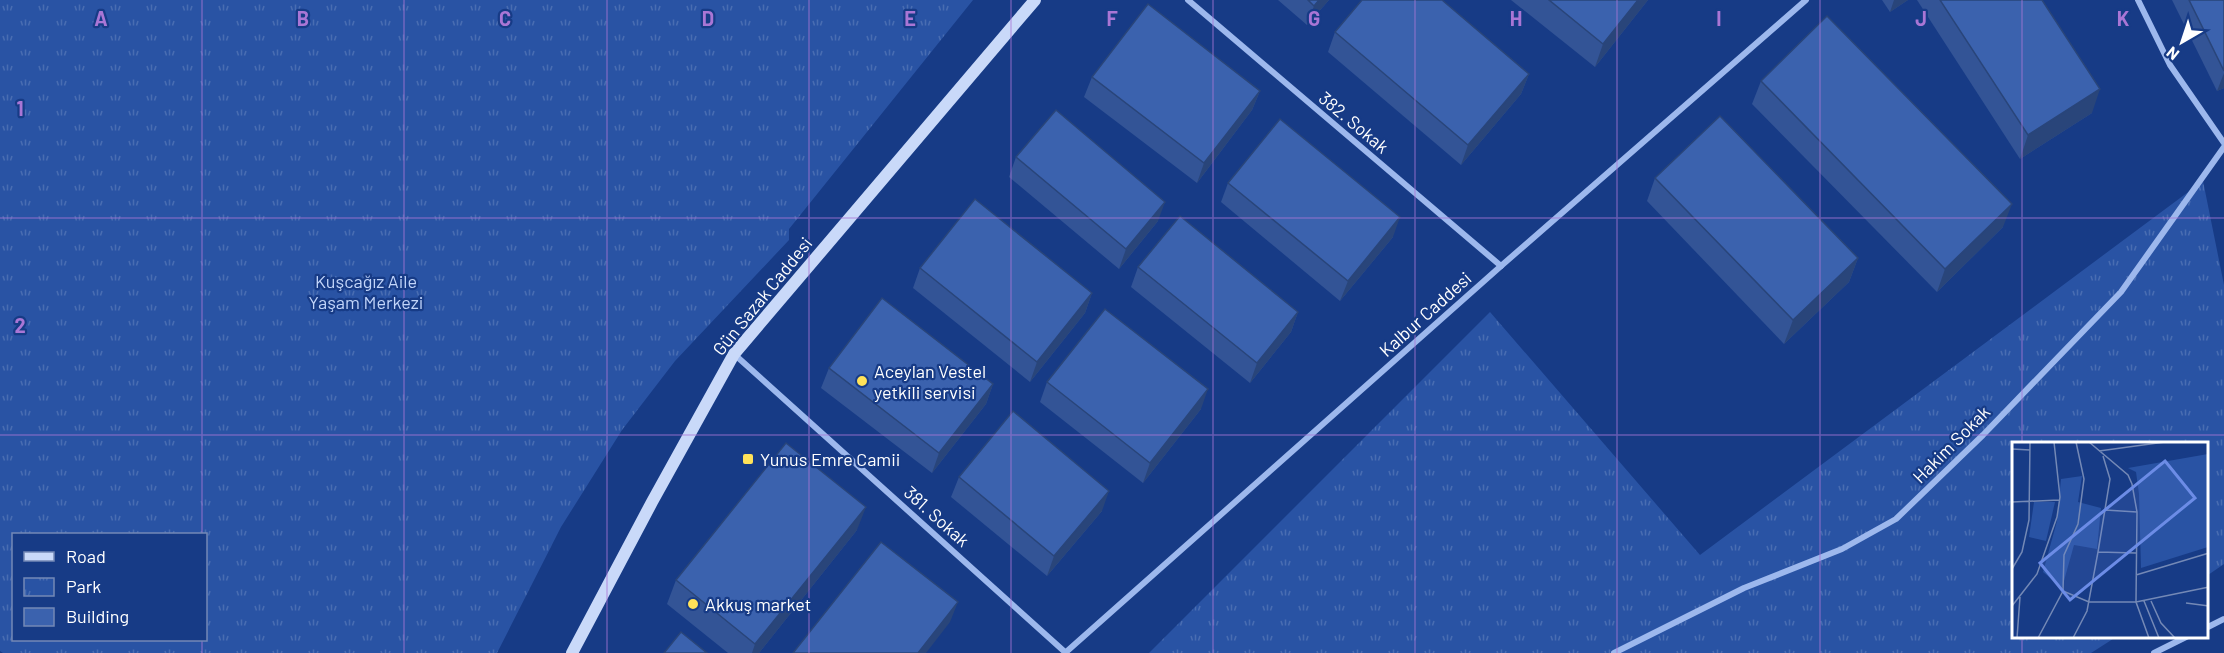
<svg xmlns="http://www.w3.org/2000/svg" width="2224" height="653" viewBox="0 0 2224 653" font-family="Barlow,sans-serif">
  <defs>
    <pattern id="park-tufts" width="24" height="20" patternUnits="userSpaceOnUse" patternTransform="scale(1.5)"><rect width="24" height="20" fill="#2953a4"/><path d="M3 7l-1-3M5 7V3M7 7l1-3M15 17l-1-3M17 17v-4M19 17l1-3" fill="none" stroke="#496db2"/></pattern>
  </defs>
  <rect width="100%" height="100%" fill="#173b86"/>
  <g fill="url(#park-tufts)" fill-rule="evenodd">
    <path d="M 0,0 L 973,0 L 789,229 L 789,240 L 675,361 L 622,430 L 561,527 L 497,653 L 3,653 L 0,651 ZM 14,534 L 206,534 L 206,640 L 14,640 Z"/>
    <path d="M 2203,181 L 2224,285 L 2224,564 L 2208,575 L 2208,443 L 2014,443 L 2014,636 L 2116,637 L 2091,653 L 1149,653 L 1490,312 L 1700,555 Z"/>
  </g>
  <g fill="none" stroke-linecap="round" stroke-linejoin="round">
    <g stroke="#9db8ed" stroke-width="6">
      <path d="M 1188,0 L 1501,266"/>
      <path d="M 2138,0 L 2170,65 L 2224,143"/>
      <path d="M 734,354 L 1066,653"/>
      <path d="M 2208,627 L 2224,619"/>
      <path d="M 1065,653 L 1501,266 L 1806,0"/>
      <path d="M 1614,653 L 1744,588 L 1842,549 L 1896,519 L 1983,435 L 2121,292 L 2224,147"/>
      <path d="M 2154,653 L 2188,636"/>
    </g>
    <path stroke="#c9d9f9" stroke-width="12" d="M 572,653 L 652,502 L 734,354 L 1035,0"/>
  </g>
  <g fill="#335496">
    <path d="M 1278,0 L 1329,0 L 1307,25 Z"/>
    <path d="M 1511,0 L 1648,0 L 1595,67 Z"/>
    <path d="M 1882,0 L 1908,0 L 1890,12 Z"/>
    <path d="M 1917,0 L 2042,0 L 2092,113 L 2020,159 Z"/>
    <path d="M 2172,0 L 2224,0 L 2224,88 L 2217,91 Z"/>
    <path d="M 1335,32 L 1529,74 L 1521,94 L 1461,165 L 1328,52 Z"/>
    <path d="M 1092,77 L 1260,91 L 1252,110 L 1197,183 L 1084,97 Z"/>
    <path d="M 1761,81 L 2003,227 L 1937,292 L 1752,104 Z"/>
    <path d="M 1016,157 L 1158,221 L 1119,269 L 1009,177 Z"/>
    <path d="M 1655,178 L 1858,258 L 1849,282 L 1784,344 L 1647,201 Z"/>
    <path d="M 1228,183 L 1393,237 L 1340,301 L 1221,202 Z"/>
    <path d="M 1138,267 L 1298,312 L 1291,332 L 1250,383 L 1131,287 Z"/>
    <path d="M 920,268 L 1092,293 L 1085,313 L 1030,382 L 913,288 Z"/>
    <path d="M 829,368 L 993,384 L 986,404 L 932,473 L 821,388 Z"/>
    <path d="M 1047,382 L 1201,409 L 1143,483 L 1040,402 Z"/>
    <path d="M 959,477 L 1102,511 L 1047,576 L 951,497 Z"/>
    <path d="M 857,530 L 759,653 L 728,653 L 667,604 L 676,580 Z"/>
  </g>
  <g fill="#29457a">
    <path d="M 1319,0 L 1329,0 L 1307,25 L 1314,6 Z"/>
    <path d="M 1638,0 L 1648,0 L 1595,67 L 1603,44 Z"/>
    <path d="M 1894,0 L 1908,0 L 1890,12 Z"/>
    <path d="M 2224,73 L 2224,88 L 2217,91 Z"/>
    <path d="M 1529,74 L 1521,94 L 1461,165 L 1468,145 Z"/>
    <path d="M 2100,89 L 2092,113 L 2020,159 L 2028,135 Z"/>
    <path d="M 1260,91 L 1252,110 L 1197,183 L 1204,163 Z"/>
    <path d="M 1165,202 L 1158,221 L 1119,269 L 1126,249 Z"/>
    <path d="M 2012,204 L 2003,227 L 1937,292 L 1945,269 Z"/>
    <path d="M 1400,217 L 1393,237 L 1340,301 L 1348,281 Z"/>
    <path d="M 1858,258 L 1849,282 L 1784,344 L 1793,320 Z"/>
    <path d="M 1092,293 L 1085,313 L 1030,382 L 1037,362 Z"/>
    <path d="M 1298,312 L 1291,332 L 1250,383 L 1257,363 Z"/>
    <path d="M 993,384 L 986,404 L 932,473 L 939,453 Z"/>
    <path d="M 1208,389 L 1201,409 L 1143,483 L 1150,463 Z"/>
    <path d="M 1109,491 L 1102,511 L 1047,576 L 1054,556 Z"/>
    <path d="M 866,507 L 857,530 L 759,653 L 752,653 L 755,644 Z"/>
    <path d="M 958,602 L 950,622 L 926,653 L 918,653 Z"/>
  </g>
  <g fill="#3b62ae" stroke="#29457a" stroke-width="1.5">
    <path d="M 1308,0 L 1319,0 L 1314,6 Z"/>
    <path d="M 1362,0 L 1442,0 L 1529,74 L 1468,145 L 1335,32 Z"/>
    <path d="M 1549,0 L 1638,0 L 1603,44 Z"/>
    <path d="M 1940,0 L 2042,0 L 2100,89 L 2028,135 Z"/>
    <path d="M 2189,0 L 2224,0 L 2224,71 Z"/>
    <path d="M 1148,4 L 1260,91 L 1204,163 L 1092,77 Z"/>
    <path d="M 1827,16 L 2012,204 L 1945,269 L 1761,81 Z"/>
    <path d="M 1056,110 L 1165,202 L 1126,249 L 1016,157 Z"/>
    <path d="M 1720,116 L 1858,258 L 1793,320 L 1655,178 Z"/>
    <path d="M 1280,119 L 1400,217 L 1348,281 L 1228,183 Z"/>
    <path d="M 975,199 L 1092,293 L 1037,362 L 920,268 Z"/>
    <path d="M 1180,216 L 1298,312 L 1257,363 L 1138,267 Z"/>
    <path d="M 882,298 L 993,384 L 939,453 L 829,368 Z"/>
    <path d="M 1105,309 L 1208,389 L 1150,463 L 1047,382 Z"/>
    <path d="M 1013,411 L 1109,491 L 1054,556 L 959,477 Z"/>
    <path d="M 786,443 L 866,507 L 755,644 L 676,580 Z"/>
    <path d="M 881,542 L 958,602 L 918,653 L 793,653 Z"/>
    <path d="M 681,632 L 707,653 L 664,653 Z"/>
  </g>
  <path fill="none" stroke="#a976d5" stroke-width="1.5" stroke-opacity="0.55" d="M 202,0 L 202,534M 404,0 L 404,653M 607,0 L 607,653M 809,0 L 809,653M 1011,0 L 1011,653M 1213,0 L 1213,653M 1415,0 L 1415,653M 1617,0 L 1617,653M 1820,0 L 1820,653M 2022,0 L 2022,443M 0,218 L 2224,218M 0,435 L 2224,435M 2022,636 L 2022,653M 202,640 L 202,653"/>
  <g fill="#ffe259" stroke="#173b86" stroke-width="2">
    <circle cx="862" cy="381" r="6"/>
    <rect x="742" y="453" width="12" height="12" rx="3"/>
    <circle cx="693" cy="604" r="6"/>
  </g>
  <g text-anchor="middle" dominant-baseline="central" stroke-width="4.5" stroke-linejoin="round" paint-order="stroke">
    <g font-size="18" fill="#fff" stroke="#173b86">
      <text transform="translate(1354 122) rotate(40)">382. Sokak</text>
      <text transform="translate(762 296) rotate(-51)">Gün Sazak Caddesi</text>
      <text transform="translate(1425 314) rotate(-42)">Kalbur Caddesi</text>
      <text transform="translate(1951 444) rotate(-45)">Hakim Sokak</text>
      <text transform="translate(937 516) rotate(42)">381. Sokak</text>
    </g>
    <g font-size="18" fill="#c2d5fa" stroke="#173b86">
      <text x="366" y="281">Kuşcağız Aile<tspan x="366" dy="21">Yaşam Merkezi</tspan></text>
    </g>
    <g font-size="18" fill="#fff" stroke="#173b86" text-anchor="start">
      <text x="874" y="371">Aceylan Vestel<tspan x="874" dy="21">yetkili servisi</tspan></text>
      <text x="760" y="459">Yunus Emre Camii</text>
      <text x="705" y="604">Akkuş market</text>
    </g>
  </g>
  <g transform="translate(2012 442)">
    <rect width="196" height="196" fill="#173b86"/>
    <path d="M 196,12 L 196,105 L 129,126 L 127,52 L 124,30 L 116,26 ZM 70,34 L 66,60 L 89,66 L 85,107 L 62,103 L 50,146 L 31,130 L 45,79 L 49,37 ZM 22,60 L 43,60 L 34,99 L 17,95 Z" fill="#2953a4"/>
    <path fill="none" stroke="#7489b6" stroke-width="1.5" d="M 77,0 L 116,33 L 120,42 L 125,70 L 124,160 L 137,196M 0,7 L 18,8M 87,9 L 153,0M 0,60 L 47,58M 93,68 L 125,70M 86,110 L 124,111M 0,127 L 10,110 L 17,78 L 18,0M 124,133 L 197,111M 51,149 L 77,160 L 124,160 L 197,145M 132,159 L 147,196M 139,159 L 149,181 L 163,196M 174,161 L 197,164M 0,164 L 25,132 L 45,75 L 48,55 L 42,0M 5,196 L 8,155M 26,196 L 51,149 L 52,113 L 66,82 L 72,37 L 64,0M 61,196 L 75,169 L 86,110 L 98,37 L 91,14"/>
    <path fill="#6c8ce6" fill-opacity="0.15" stroke="#6c8ce6" stroke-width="3" d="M 153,19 L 183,56 L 58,158 L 28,121 Z"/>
    <rect width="196" height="196" fill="none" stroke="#fff" stroke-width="3"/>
  </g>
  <g font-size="20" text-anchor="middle" font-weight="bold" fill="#a976d5" stroke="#173b86" stroke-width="4.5" stroke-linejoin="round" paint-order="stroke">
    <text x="101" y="26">A</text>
    <text x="303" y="26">B</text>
    <text x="505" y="26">C</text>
    <text x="708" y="26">D</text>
    <text x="910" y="26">E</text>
    <text x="1112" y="26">F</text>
    <text x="1314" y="26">G</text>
    <text x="1516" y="26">H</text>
    <text x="1719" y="26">I</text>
    <text x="1921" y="26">J</text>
    <text x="2123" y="26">K</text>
    <text x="20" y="116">1</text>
    <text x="20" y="333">2</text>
  </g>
  <rect x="12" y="533" width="195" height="108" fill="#173b86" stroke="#7489b6" stroke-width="1.5"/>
  <rect x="24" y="552" width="30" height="9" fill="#c9d9f9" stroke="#7489b6" stroke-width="1.5"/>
  <text x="66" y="563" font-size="18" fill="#ffffff">Road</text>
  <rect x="24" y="578" width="30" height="18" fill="url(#park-tufts)" stroke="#7489b6" stroke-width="1.5"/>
  <text x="66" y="593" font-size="18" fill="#ffffff">Park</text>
  <rect x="24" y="608" width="30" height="18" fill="#3b62ae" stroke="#7489b6" stroke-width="1.5"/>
  <text x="66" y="623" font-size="18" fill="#ffffff">Building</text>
  <g transform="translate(2182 42) rotate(219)" stroke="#173b86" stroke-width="4.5" paint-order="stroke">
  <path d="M0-4.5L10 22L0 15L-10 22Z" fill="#ffffff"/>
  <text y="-9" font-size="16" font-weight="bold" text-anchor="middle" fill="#ffffff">N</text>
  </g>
</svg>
